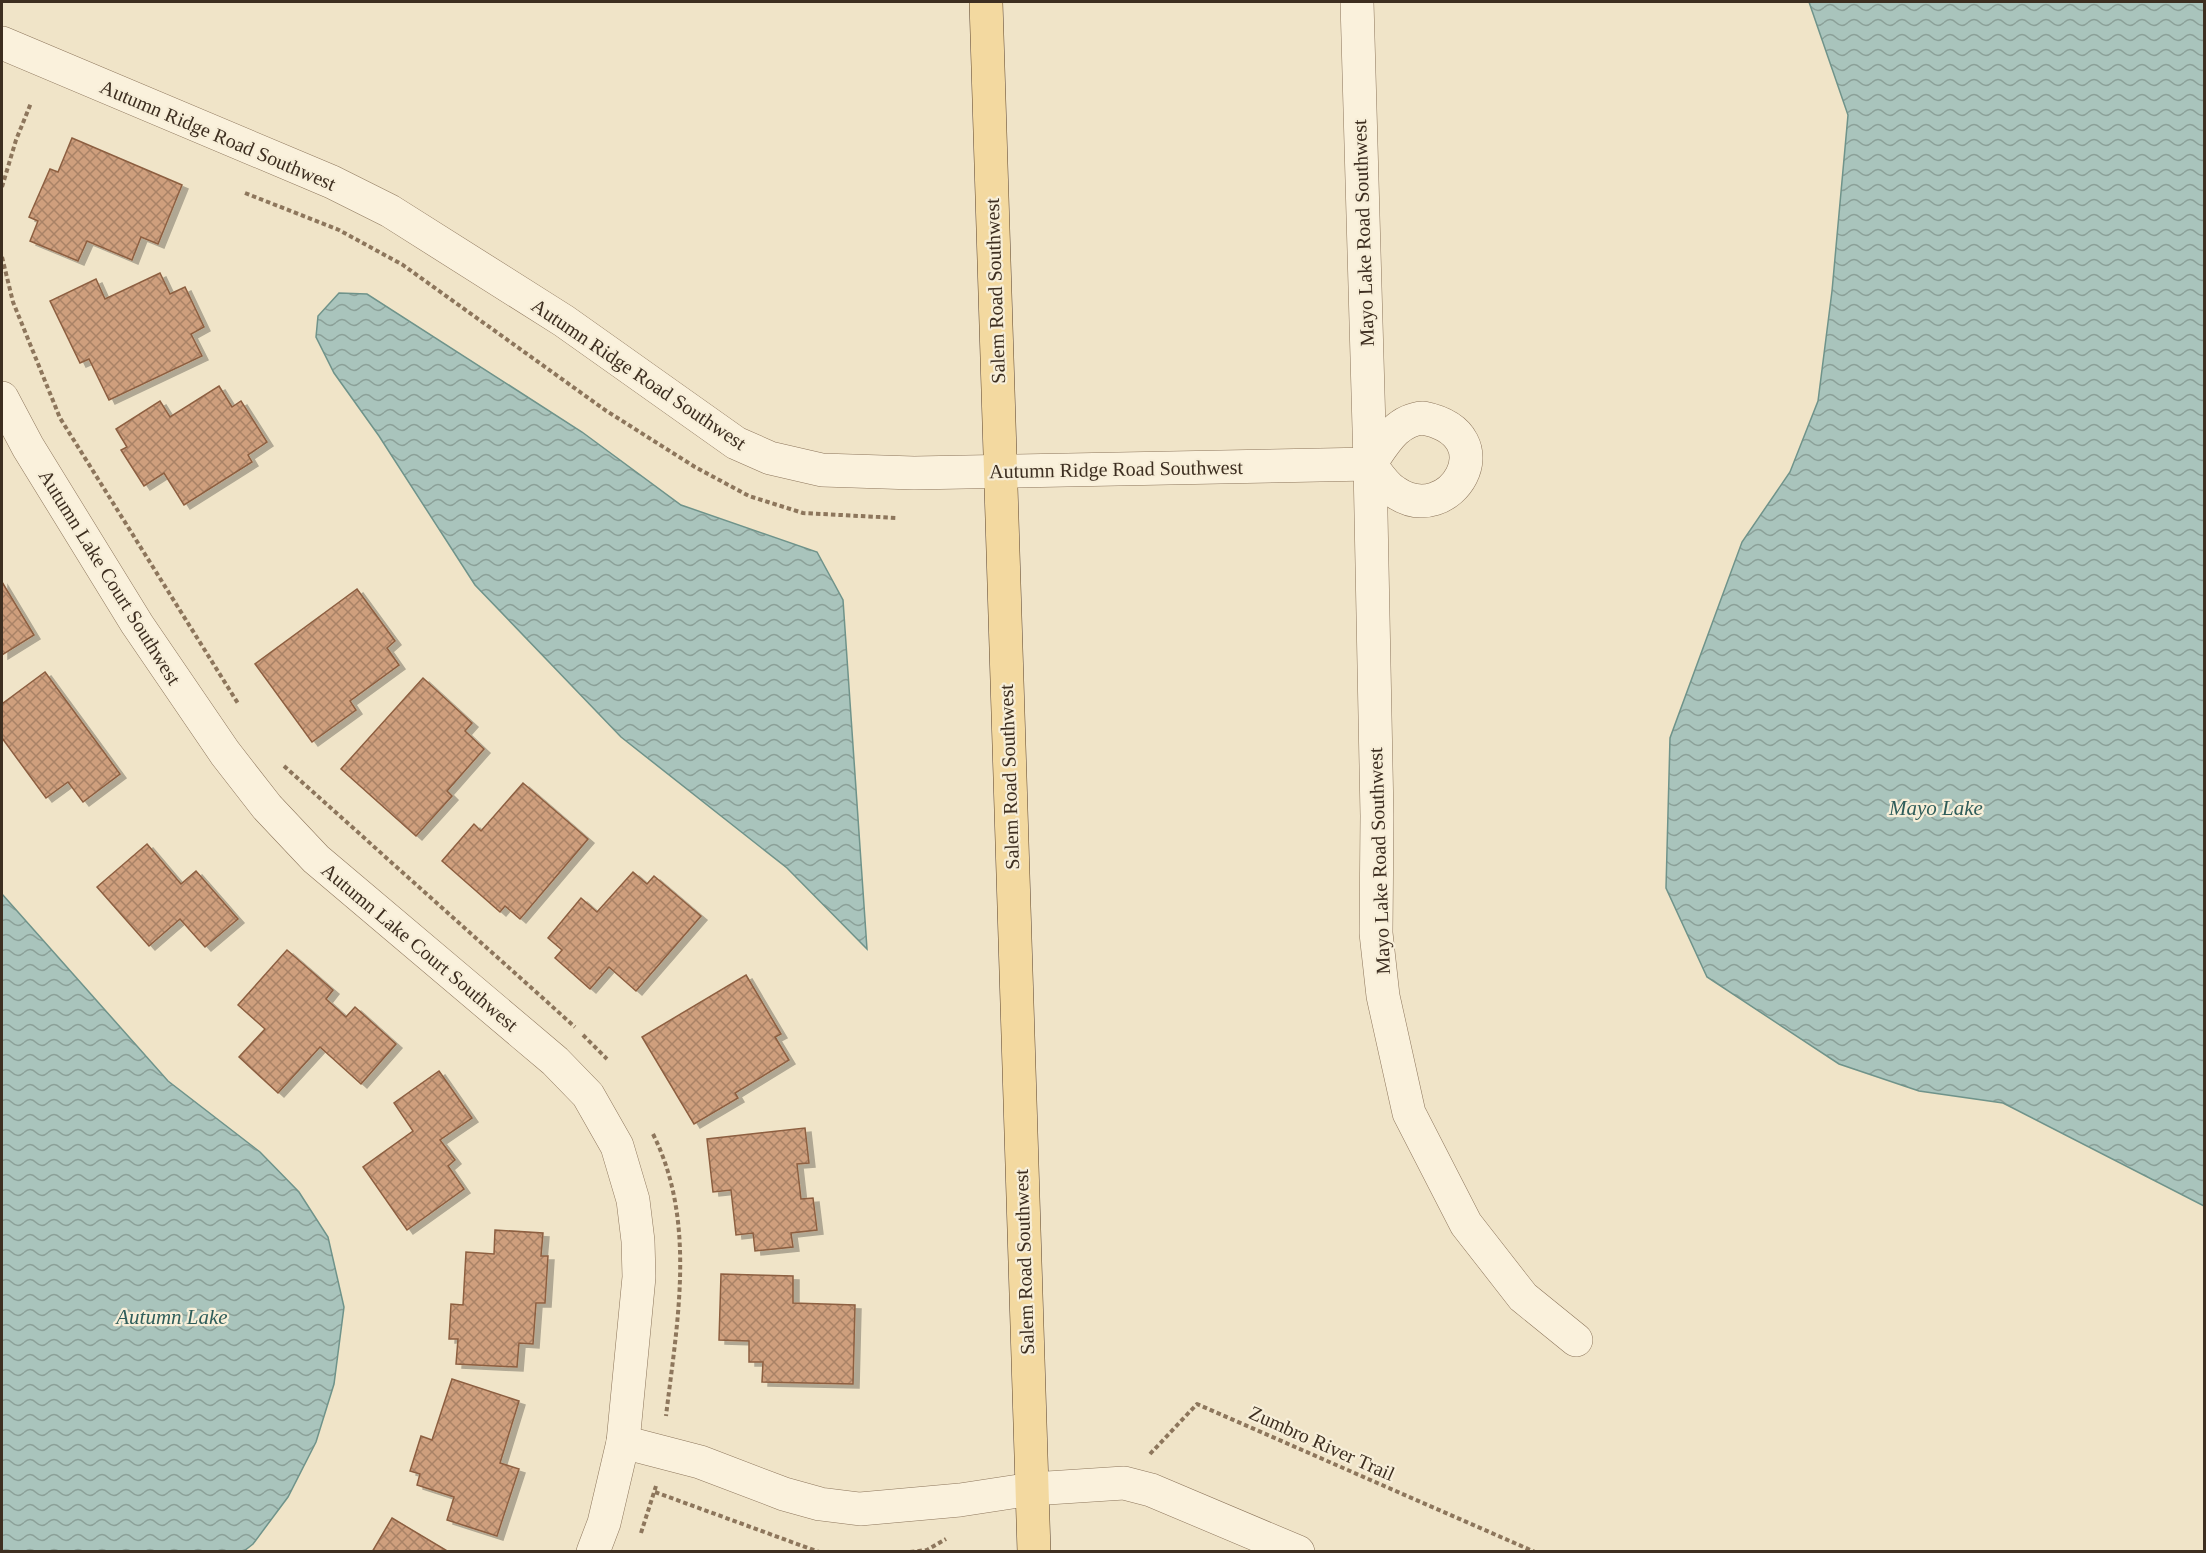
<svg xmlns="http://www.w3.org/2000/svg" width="2206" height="1553" viewBox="0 0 2206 1553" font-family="'Times New Roman',serif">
  <defs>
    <pattern id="water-waves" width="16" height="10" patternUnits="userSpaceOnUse" patternTransform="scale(1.5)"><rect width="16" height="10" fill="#a9c4bc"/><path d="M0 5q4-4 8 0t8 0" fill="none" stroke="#8ba098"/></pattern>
    <pattern id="building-cross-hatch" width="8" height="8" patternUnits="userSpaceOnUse" patternTransform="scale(1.5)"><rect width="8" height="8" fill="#cf9f7d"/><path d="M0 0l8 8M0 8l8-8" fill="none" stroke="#a98266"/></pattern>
    <filter id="shadow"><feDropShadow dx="6" dy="4" stdDeviation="0" flood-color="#0004"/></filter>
  </defs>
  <rect width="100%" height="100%" fill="#f0e4c8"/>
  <g fill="url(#water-waves)" stroke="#6f938a" stroke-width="1.5">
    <path d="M 1809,2 L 2204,2 L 2204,1206 L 2003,1103 L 1919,1091 L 1839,1064 L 1707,977 L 1666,888 L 1670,738 L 1742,542 L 1790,472 L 1818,401 L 1832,291 L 1848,115 Z"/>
    <path d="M 339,293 L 367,294 L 582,432 L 681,505 L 817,552 L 843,600 L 867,949 L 787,868 L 621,737 L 475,585 L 379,436 L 334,373 L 316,337 L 318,316 Z"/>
    <path d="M 2,894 L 168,1081 L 260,1152 L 299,1192 L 328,1237 L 344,1307 L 334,1384 L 316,1442 L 288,1497 L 253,1544 L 244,1551 L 2,1551 Z"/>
  </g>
  <g fill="url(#building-cross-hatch)" stroke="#8d5f41" stroke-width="1.5" filter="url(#shadow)">
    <path d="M 72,138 L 182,185 L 158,244 L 141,237 L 132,260 L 87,241 L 78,261 L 30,241 L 38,221 L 29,217 L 50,169 L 58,172 Z"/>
    <path d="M 160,273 L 170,294 L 185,287 L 204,327 L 191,334 L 202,356 L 109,400 L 89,359 L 80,363 L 50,301 L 96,279 L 105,299 Z"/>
    <path d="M 219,386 L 232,407 L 241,401 L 267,442 L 248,455 L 252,462 L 184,505 L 164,473 L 144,486 L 121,450 L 127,447 L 116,429 L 160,401 L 170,417 Z"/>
    <path d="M 2,582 L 34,635 L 2,655 Z"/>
    <path d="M 357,589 L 395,641 L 387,648 L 399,665 L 350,701 L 356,710 L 312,742 L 255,664 Z"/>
    <path d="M 45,672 L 120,774 L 83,802 L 68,782 L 46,798 L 2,738 L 2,704 Z"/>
    <path d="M 423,678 L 472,723 L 465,731 L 484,749 L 447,791 L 452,796 L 416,836 L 341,769 Z"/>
    <path d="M 523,783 L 588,839 L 520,919 L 505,906 L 500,912 L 442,861 L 474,824 L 481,831 Z"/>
    <path d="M 147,844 L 181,884 L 196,871 L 238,919 L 205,947 L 180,919 L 149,946 L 97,887 Z"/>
    <path d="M 633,872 L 647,884 L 654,876 L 701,916 L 636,991 L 609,967 L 590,989 L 555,958 L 562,950 L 548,938 L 581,898 L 597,912 Z"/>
    <path d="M 287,950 L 333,990 L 326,999 L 346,1017 L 355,1007 L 396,1044 L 361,1084 L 320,1047 L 278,1093 L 239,1057 L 265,1029 L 238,1005 Z"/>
    <path d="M 746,975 L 781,1034 L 775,1037 L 789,1060 L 735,1093 L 738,1098 L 694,1124 L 642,1037 Z"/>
    <path d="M 439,1071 L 472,1118 L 440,1140 L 455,1160 L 448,1166 L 464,1189 L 407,1230 L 363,1167 L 413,1131 L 394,1103 Z"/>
    <path d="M 805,1128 L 809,1163 L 797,1164 L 801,1199 L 813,1198 L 817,1230 L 791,1233 L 793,1247 L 755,1251 L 753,1233 L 736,1235 L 731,1190 L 713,1192 L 707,1139 Z"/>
    <path d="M 495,1230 L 543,1233 L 541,1256 L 548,1256 L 545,1303 L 536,1303 L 533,1344 L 519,1343 L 517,1367 L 456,1364 L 458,1339 L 449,1339 L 451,1304 L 463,1305 L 466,1252 L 494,1254 Z"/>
    <path d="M 721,1274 L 793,1276 L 793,1303 L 855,1305 L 853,1384 L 762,1382 L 763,1362 L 749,1362 L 749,1341 L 719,1340 Z"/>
    <path d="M 452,1379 L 519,1401 L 500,1463 L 519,1469 L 497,1536 L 447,1520 L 454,1497 L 417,1485 L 420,1474 L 410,1471 L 421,1436 L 432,1440 Z"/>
    <path d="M 392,1518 L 449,1552 L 372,1552 Z"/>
  </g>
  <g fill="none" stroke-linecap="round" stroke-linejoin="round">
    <g stroke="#8d765c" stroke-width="34">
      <g id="minor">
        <path d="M 1357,2 L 1370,464 L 1377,816 L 1376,933 L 1383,996 L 1409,1113 L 1466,1224 L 1523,1297 L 1576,1340"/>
        <path d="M 2,43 L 332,182 L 390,211 L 564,321 L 736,443 L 770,458 L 822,470 L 914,473 L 1370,464"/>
        <path d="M 2,398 L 28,447 L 137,624 L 225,753 L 267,807 L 316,859 L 555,1061 L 588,1095 L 617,1146 L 633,1200 L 638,1241 L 639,1277 L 623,1442 L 604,1523 L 593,1552"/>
        <path d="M 1423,418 C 1508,435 1450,530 1395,492 C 1385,486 1377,473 1370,464 C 1384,444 1396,420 1423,418 Z"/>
        <path d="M 623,1442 L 700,1462 L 784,1494 L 820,1504 L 860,1509 L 960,1500 L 1032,1489 L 1124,1483 L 1151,1490 L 1298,1552"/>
      </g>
    </g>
    <g stroke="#5b4430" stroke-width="34">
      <path id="major" d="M 986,2 L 1034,1552"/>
    </g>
    <g stroke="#8d765c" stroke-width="4" stroke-dasharray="4.5 3" stroke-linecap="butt">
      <path d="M 2,187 L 16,140 L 31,103"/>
      <path d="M 245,193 L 339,230 L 403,265 L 605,410 L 695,467 L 749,496 L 803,513 L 897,518"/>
      <path d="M 2,257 L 13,302 L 60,418 L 239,705"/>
      <path d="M 284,766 L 575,1027"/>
      <path d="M 583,1035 L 607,1059"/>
      <path d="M 653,1134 C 697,1222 677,1323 666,1416"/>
      <path d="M 1150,1454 L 1197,1404 L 1535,1552"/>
      <path d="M 655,1492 L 819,1552"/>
      <path d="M 641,1533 L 656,1486"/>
      <path d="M 910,1552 L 927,1550 L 946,1539"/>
    </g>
    <use href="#minor" stroke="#faf1dc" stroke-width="33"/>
    <use href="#major" stroke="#f3d9a0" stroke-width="33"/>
  </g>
  <g text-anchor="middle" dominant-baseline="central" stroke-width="4.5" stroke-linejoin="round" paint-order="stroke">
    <g font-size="20" fill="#3d2e20" stroke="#f7eed8">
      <text transform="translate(218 135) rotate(23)">Autumn Ridge Road Southwest</text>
      <text transform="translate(1363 233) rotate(-92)">Mayo Lake Road Southwest</text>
      <text transform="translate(995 291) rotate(-92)">Salem Road Southwest</text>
      <text transform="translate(639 374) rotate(34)">Autumn Ridge Road Southwest</text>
      <text transform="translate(1116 469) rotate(-1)">Autumn Ridge Road Southwest</text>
      <text transform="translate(110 577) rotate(58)">Autumn Lake Court Southwest</text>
      <text transform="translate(1009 777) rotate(-92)">Salem Road Southwest</text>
      <text transform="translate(1379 861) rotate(-92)">Mayo Lake Road Southwest</text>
      <text transform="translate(420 947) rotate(40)">Autumn Lake Court Southwest</text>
      <text transform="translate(1024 1262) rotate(-92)">Salem Road Southwest</text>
      <text transform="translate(1322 1443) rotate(24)">Zumbro River Trail</text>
    </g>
    <g font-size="21" font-style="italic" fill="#2f5d5a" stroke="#f7eed8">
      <text x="1936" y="808">Mayo Lake</text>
      <text x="172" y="1317">Autumn Lake</text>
    </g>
  </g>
  <rect width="2206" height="1553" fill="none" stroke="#3d2e20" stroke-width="6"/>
</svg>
